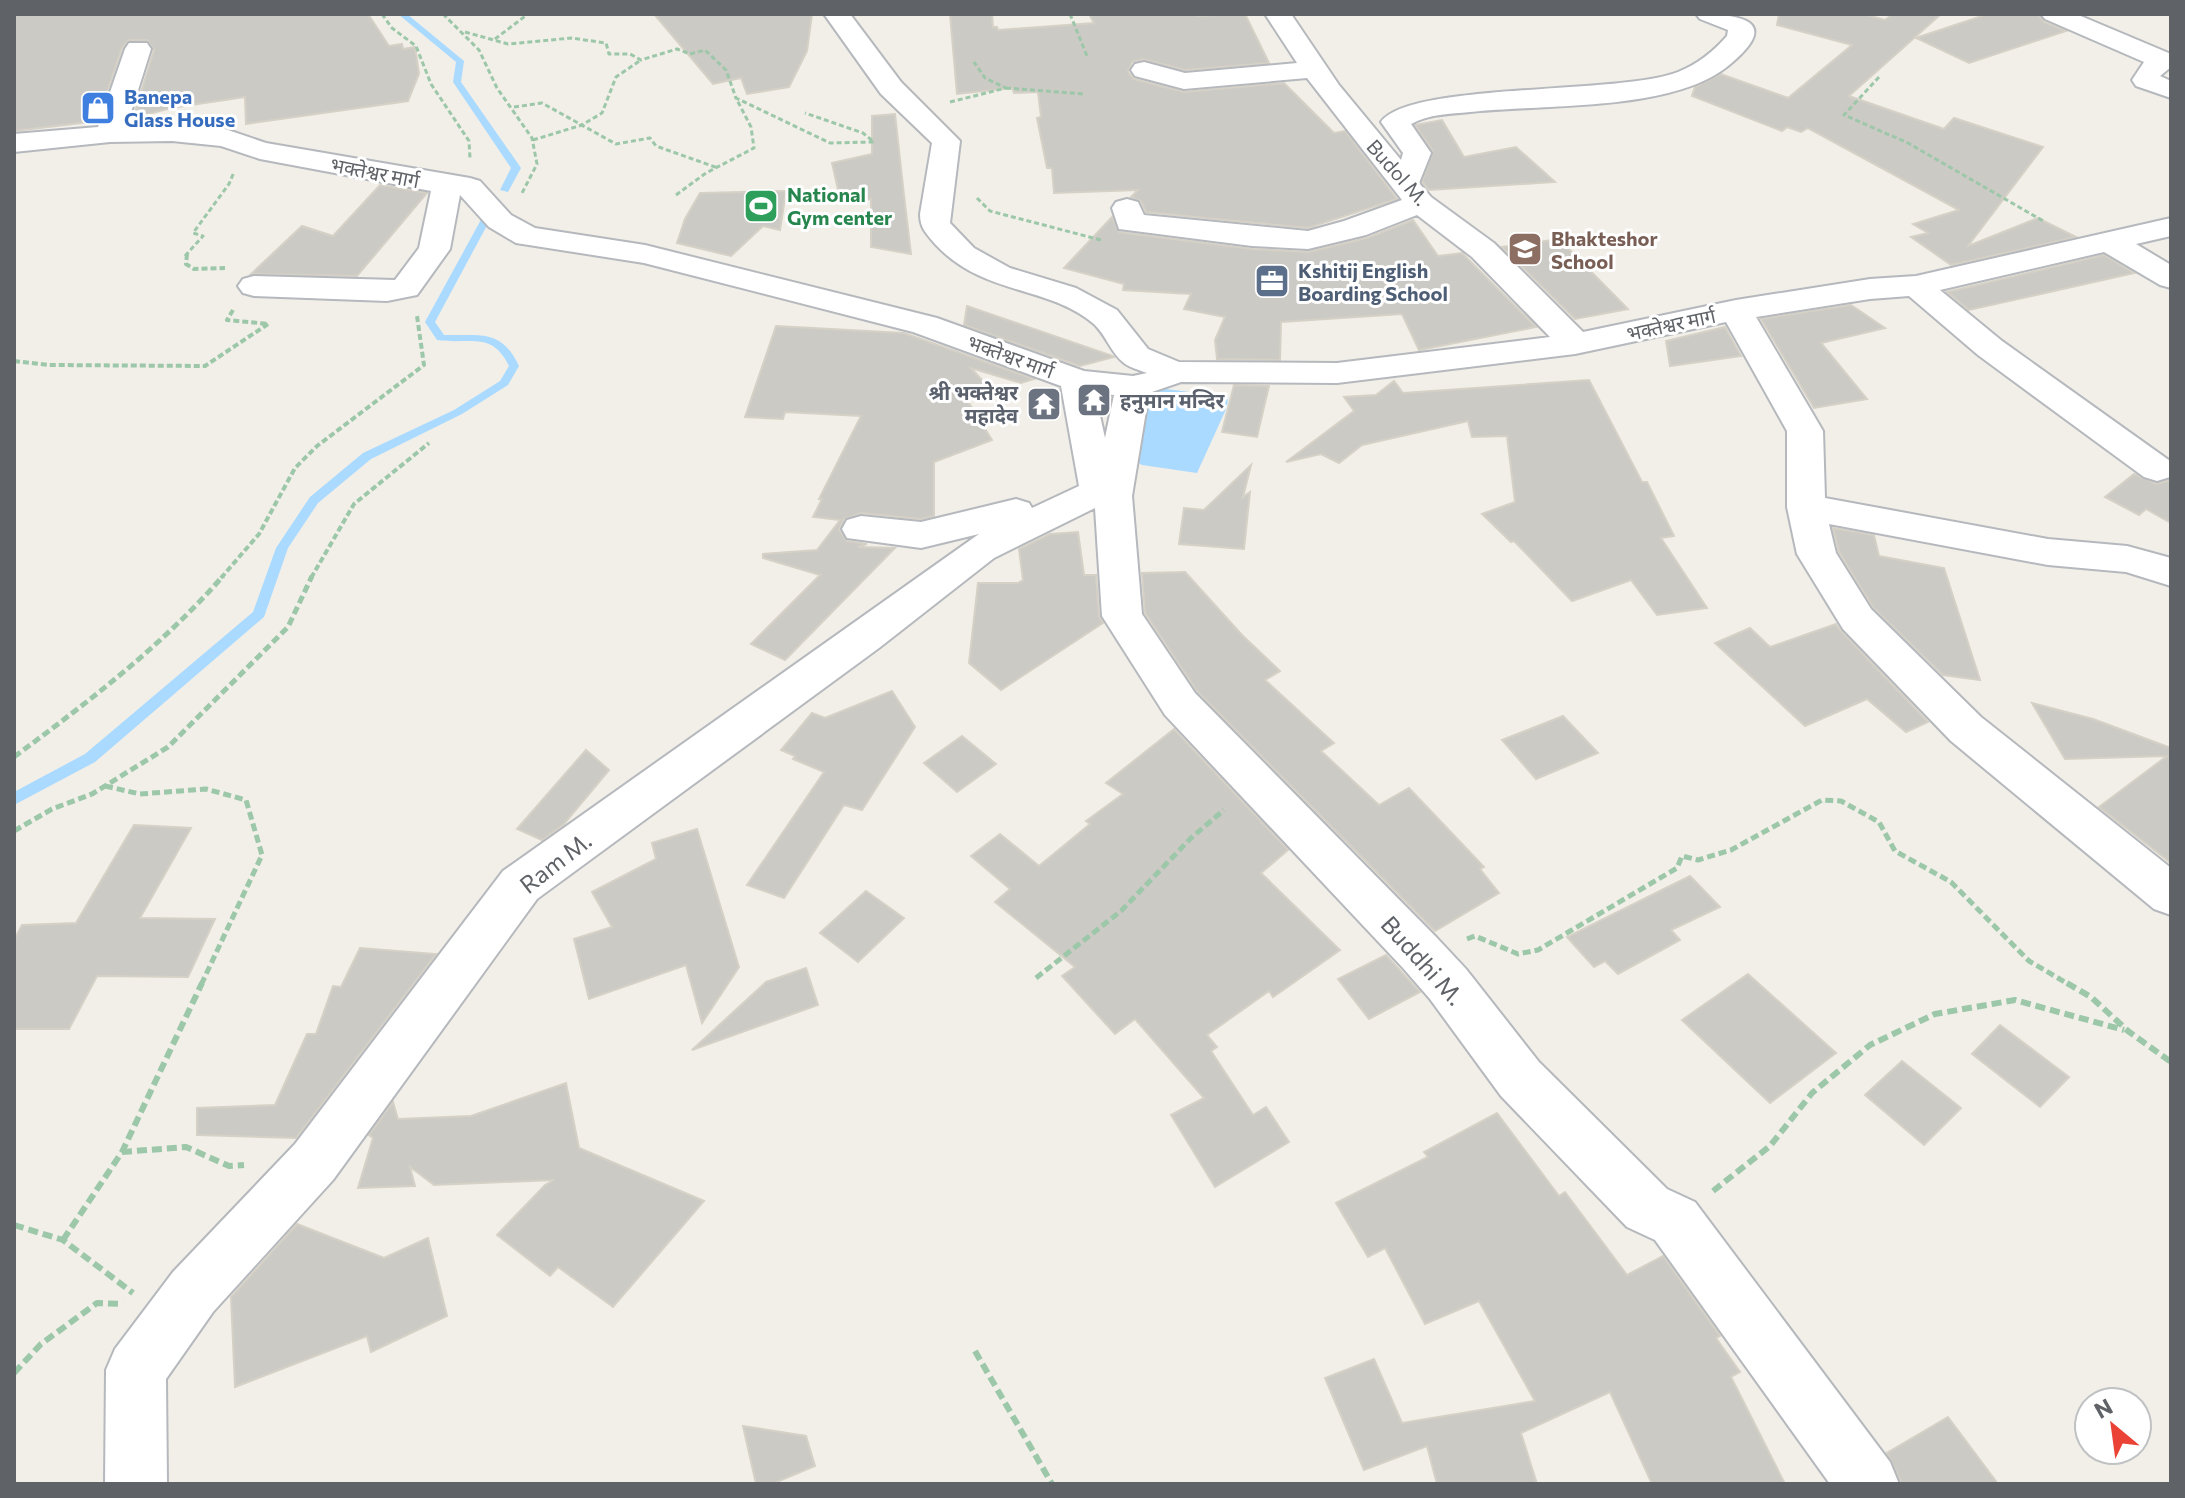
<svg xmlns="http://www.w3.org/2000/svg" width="2185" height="1498" viewBox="0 0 2185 1498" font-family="Commissioner,'Noto Sans Devanagari',sans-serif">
  <rect width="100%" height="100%" fill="#f1efe8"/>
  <path fill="#aadaff" d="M 1151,387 L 1228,397 L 1227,407 L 1197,473 L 1142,465 L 1124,453 Z"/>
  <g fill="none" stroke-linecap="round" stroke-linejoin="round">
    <g fill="#aadaff" fill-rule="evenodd">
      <path d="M 398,14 L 407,14 L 464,61 L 461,82 L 521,168 L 508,192 L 500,190 L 511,168 L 453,82 L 456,62 Z"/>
      <path d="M 483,216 L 491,218 L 435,322 L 444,335 C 480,336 501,328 519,366 L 508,385 L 462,414 L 371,459 L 318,503 L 288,548 L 264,617 L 95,762 L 14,805 L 14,792 L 85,754 L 253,612 L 276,548 L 310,497 L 363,453 L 454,410 L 500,381 L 509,366 C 492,330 469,345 437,340 L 425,322 Z"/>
    </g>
  </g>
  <g fill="#cccac5" stroke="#d6d1c6" stroke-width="2">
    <path d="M 14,14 L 368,14 L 389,46 L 402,44 L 403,49 L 415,47 L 419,74 L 408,101 L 246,124 L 245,97 L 171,108 L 133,118 L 154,50 L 147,40 L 129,40 L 122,48 L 97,121 L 14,131 Z"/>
    <path d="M 654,14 L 812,14 L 807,51 L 789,87 L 747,94 L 741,78 L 713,84 Z"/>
    <path d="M 950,14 L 992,14 L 993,27 L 997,27 L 998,30 L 1094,23 L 1089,14 L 1196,14 L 1197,16 L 1245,14 L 1269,63 L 1185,70 L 1143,59 L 1132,62 L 1128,72 L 1134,79 L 1184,92 L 1284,83 L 1334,133 L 1345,131 L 1397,199 L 1308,228 L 1146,212 L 1141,201 L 1131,197 L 1138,190 L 1054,193 L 1052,168 L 1047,168 L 1037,118 L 1041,117 L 1038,92 L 1014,93 L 1012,88 L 957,94 Z"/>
    <path d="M 1779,14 L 1863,14 L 1885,20 L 1893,14 L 1941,14 L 1849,96 L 1944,129 L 1954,118 L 2043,147 L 1968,246 L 2038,218 L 2076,237 L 1951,265 L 1911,237 L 1928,233 L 1913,224 L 1959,210 L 1808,128 L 1801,132 L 1787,127 L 1782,131 L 1692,96 L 1695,87 L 1721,74 L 1788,98 L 1852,45 L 1777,25 Z"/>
    <path d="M 1988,14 L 2038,14 L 2044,22 L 2066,31 L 1969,63 L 1916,38 Z"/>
    <path d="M 895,114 L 904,195 L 911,254 L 871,247 L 871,199 L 841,203 L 832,163 L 872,154 L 872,116 Z"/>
    <path d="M 1442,120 L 1464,157 L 1516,147 L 1555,182 L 1429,190 L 1422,182 L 1433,151 L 1415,125 Z"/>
    <path d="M 380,185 L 427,193 L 357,276 L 251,274 L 302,226 L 333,236 Z"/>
    <path d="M 786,191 L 780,230 L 763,226 L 731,256 L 677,243 L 685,219 L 700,193 Z"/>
    <path d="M 1112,217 L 1119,232 L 1252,249 L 1308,252 L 1367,238 L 1413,220 L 1438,256 L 1462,253 L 1536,327 L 1419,350 L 1402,314 L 1281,322 L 1280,360 L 1217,359 L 1215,340 L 1225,317 L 1184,309 L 1191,294 L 1123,290 L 1124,284 L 1064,268 Z"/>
    <path d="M 1559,239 L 1628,309 L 1575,319 L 1502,247 Z"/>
    <path d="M 2104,255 L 2134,273 L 1969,310 L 1947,292 Z"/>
    <path d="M 1851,305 L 1885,328 L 1821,343 L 1867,399 L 1814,408 L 1761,319 Z"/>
    <path d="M 967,306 L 1113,356 L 1114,357 L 1080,366 L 964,325 Z"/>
    <path d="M 776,326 L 904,333 L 1034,379 L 1021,383 L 971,368 L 992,391 L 966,398 L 992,440 L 934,462 L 934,516 L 921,519 L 861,513 L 844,519 L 839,530 L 847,541 L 867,544 L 858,547 L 895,548 L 785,660 L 751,644 L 820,575 L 763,558 L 763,554 L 817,550 L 840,520 L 813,517 L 822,499 L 819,499 L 861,416 L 785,412 L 783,419 L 745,417 Z"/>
    <path d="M 1725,327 L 1741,356 L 1670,366 L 1666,341 Z"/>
    <path d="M 1589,380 L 1642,482 L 1647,482 L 1674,536 L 1661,538 L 1707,608 L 1657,615 L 1631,580 L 1572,601 L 1514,541 L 1511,542 L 1482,514 L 1515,502 L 1507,436 L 1472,437 L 1468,421 L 1362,445 L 1339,463 L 1321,454 L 1286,462 L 1354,411 L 1344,397 L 1376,395 L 1394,381 L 1403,393 Z"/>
    <path d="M 1234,385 L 1269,386 L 1257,437 L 1222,432 Z"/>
    <path d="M 1251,465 L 1243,497 L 1250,492 L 1244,549 L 1179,544 L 1184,508 L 1204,510 Z"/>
    <path d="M 2134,474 L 2156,484 L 2171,480 L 2171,523 L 2146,509 L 2139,515 L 2105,497 Z"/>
    <path d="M 1833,528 L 1874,535 L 1879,556 L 1944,568 L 1980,680 L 1943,675 L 1873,607 L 1839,552 Z"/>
    <path d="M 1078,532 L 1084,575 L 1096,575 L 1099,616 L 1103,623 L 1001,690 L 969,663 L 978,583 L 1018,583 L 1023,580 L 1019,549 L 1050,534 Z"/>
    <path d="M 1185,572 L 1242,635 L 1280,671 L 1265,680 L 1334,743 L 1321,751 L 1379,805 L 1409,788 L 1484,867 L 1480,869 L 1499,893 L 1435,931 L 1197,691 L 1145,613 L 1142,573 Z"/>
    <path d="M 1836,624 L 1841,631 L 1928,722 L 1906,732 L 1867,699 L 1805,726 L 1715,643 L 1750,628 L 1770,647 Z"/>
    <path d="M 892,691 L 915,727 L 862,810 L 844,805 L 784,898 L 747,885 L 824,772 L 793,759 L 795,756 L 781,750 L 812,713 L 825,718 Z"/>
    <path d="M 2032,703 L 2093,719 L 2171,748 L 2171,863 L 2099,807 L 2167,756 L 2065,759 Z"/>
    <path d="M 1563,716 L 1598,753 L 1536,779 L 1502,740 Z"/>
    <path d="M 1174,729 L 1288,850 L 1261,873 L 1340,950 L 1273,997 L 1269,991 L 1207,1035 L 1217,1047 L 1211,1051 L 1253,1115 L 1266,1107 L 1289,1142 L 1215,1187 L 1171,1115 L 1204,1098 L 1135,1019 L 1115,1034 L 1062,976 L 1075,967 L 995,902 L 1010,889 L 971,856 L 1000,834 L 1039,866 L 1090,824 L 1086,821 L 1123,794 L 1106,783 Z"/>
    <path d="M 962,736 L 996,764 L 957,792 L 924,763 Z"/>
    <path d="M 586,750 L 609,770 L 564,824 L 542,840 L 517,829 Z"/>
    <path d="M 134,825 L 191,828 L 140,918 L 215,919 L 188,977 L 97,976 L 69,1029 L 14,1029 L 14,940 L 22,925 L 76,923 Z"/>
    <path d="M 697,829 L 739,967 L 702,1023 L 686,965 L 589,999 L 574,939 L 612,927 L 592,892 L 656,859 L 652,843 Z"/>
    <path d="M 1690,876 L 1720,907 L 1671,930 L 1680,940 L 1618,974 L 1605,961 L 1594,967 L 1567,937 Z"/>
    <path d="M 866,891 L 904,918 L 858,962 L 820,933 Z"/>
    <path d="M 360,948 L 436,954 L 296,1138 L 197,1135 L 197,1108 L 275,1105 L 307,1034 L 316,1034 L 333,986 L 341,987 Z"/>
    <path d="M 1386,955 L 1420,992 L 1369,1019 L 1338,979 Z"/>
    <path d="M 806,968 L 818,1005 L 692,1050 L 766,982 Z"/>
    <path d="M 1748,974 L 1836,1053 L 1770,1103 L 1682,1020 Z"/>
    <path d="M 2000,1025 L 2069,1077 L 2040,1107 L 1972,1054 Z"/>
    <path d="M 1902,1061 L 1961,1108 L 1924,1145 L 1865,1095 Z"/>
    <path d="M 566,1083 L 579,1148 L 704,1201 L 613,1307 L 558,1267 L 550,1276 L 497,1235 L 545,1185 L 554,1180 L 434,1185 L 410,1167 L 415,1186 L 358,1188 L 373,1138 L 369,1135 L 393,1102 L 398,1119 L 471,1116 Z"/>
    <path d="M 1497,1113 L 1559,1196 L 1565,1192 L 1627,1275 L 1663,1256 L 1720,1336 L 1716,1338 L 1740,1372 L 1731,1377 L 1785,1484 L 1652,1484 L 1610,1392 L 1521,1433 L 1537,1484 L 1437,1484 L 1427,1446 L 1364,1470 L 1325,1378 L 1374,1359 L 1402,1423 L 1535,1401 L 1479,1301 L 1425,1324 L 1385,1248 L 1368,1257 L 1336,1203 L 1428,1157 L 1424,1152 Z"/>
    <path d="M 297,1224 L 384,1258 L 428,1238 L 447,1316 L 371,1352 L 367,1336 L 235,1387 L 231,1297 Z"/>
    <path d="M 1948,1417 L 1998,1484 L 1902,1484 L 1887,1453 Z"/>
    <path d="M 743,1426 L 806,1436 L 815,1466 L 772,1484 L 756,1484 Z"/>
  </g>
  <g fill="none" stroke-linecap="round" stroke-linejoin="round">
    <g stroke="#b5b8bc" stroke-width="4">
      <g id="minor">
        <path d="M 824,14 L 850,14 L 901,82 L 960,141 L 950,223 L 974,248 L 1010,268 L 1076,288 L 1117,310 L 1148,349 L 1179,362 L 1337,363 L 1550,337 L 1472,257 L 1417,215 L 1366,235 L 1308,249 L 1252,246 L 1119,229 L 1112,208 L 1116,202 L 1127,199 L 1138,202 L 1144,215 L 1308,231 L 1344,221 L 1402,200 L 1307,78 L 1184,89 L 1135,76 L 1131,70 L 1135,64 L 1144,62 L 1185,73 L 1297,63 L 1265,14 L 1291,14 L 1339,85 L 1401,160 L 1403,153 L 1381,122 C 1409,82 1619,95 1678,72 C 1698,64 1713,52 1727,36 L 1728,30 L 1700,19 L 1696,14 C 1742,14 1783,21 1728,66 C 1672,112 1541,104 1470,112 C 1450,114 1429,114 1411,124 L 1431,153 L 1419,183 L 1431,197 L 1494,243 L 1583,332 L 1736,300 L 1870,279 L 1916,276 L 2171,218 L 2171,236 L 2136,244 L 2171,265 L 2171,288 L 2160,285 L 2104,252 L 1940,290 L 2002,341 L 2170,461 L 2170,477 L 2157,481 L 2144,477 L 1978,355 L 1909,296 L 1870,299 L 1756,317 L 1823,431 L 1825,498 L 2048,539 L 2127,546 L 2171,558 L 2171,586 L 2126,572 L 2048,565 L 1829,524 L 1836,553 L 1871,609 L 1981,717 L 2171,868 L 2171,915 L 2154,909 L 1951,741 L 1843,629 L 1797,554 L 1787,507 L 1787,431 L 1726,322 L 1575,354 L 1337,383 L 1181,382 L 1149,393 L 1132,496 L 1142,614 L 1195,693 L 1437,938 L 1466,969 L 1539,1062 L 1667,1189 L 1695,1202 L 1890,1462 L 1899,1484 L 1830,1484 L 1655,1240 L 1627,1227 L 1501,1096 L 1430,999 L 1403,968 L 1165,715 L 1102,616 L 1095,508 L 994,558 L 879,648 L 537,899 L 333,1180 L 213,1312 L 166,1379 L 167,1484 L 105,1484 L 106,1370 L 115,1349 L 173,1272 L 295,1144 L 503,871 L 979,534 L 921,548 L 847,538 L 842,529 L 847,520 L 861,516 L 921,522 L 1016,499 L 1029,503 L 1032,508 L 1079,486 L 1061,386 L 913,332 L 644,263 L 516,243 L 489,227 L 460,195 L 450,249 L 417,295 L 387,301 L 254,296 L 243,293 L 238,286 L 243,279 L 254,276 L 395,280 L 419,248 L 431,191 L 260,159 L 221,146 L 172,141 L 110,142 L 14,152 L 14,134 L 98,127 L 125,49 L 129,43 L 147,43 L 151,49 L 127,125 L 172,125 L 225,129 L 266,143 L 470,178 L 480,181 L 511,215 L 535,228 L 645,245 L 937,318 L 1084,371 L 1133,376 L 1147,373 C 1140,370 1130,368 1124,363 C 1111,353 1106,335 1094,324 C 1048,285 984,296 936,245 C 927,234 920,229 920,214 L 932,143 L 881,94 ZM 1095,393 L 1114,395 L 1105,438 Z"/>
        <path d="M 2041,14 L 2076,14 L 2171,54 L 2171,67 L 2160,76 L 2171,81 L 2171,98 L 2136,86 L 2132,80 L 2144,62 L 2045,19 Z"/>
      </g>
    </g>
    <g stroke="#9cc7a9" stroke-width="3" stroke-dasharray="5 3" stroke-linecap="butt">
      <path d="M 382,14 L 392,28 L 416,46 L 431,84 L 469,141 L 470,158"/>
      <path d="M 443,14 L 479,50 L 497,88 L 532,138 L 537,164 L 521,195"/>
      <path d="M 1070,14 L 1087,56"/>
      <path d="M 465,32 L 508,44 L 571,38 L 606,43 L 609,54 L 630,54 L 641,60 L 677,49 L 690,54 L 705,50 L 726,70 L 736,98"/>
      <path d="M 495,39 L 528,14"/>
      <path d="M 1879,77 L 1844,115 L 1908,143 L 2045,222"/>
      <path d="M 1006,88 L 1084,94"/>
      <path d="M 950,102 L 1006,88 L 985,78 L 974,62"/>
      <path d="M 514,107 L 542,103 L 616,144 L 650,138 L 656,146 L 718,168"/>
      <path d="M 533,140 L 582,125 L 602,113 L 616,77 L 641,60"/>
      <path d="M 676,195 L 706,173 L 754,148 L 751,127 L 736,98 L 830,143 L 874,142 L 863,133 L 805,113"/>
      <path d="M 977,198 L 990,211 L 1101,240"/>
      <path d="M 185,256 L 203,236 L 193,233 L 229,184 L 234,172"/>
    </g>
    <g stroke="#9cc7a9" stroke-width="4" stroke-dasharray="6 3" stroke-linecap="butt">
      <path d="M 187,254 L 186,264 L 194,269 L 225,268"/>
      <path d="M 233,310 L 227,320 L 269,324"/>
      <path d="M 14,361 L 49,365 L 205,366 L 268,324"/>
      <path d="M 221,578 L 259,534 L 295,468 L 317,446 L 424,365 L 417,316"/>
      <path d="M 311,578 L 354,504 L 429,443"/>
    </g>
    <g stroke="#9cc7a9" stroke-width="5" stroke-dasharray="8 4" stroke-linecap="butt">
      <path d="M 14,757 C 88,702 162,646 223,576"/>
      <path d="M 105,786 L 140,794 L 206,789 L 246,800 L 262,855 L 201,985"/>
      <path d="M 14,831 L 52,809 L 92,794 L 168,747 L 288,627 L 312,576"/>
      <path d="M 1467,939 L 1475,936 L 1518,954 L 1538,950 L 1677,868 L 1682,856 L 1698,860 L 1731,850 L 1822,800 L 1841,801 L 1879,822 L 1895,851 L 1951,882 L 2029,961 L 2070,985"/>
      <path d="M 1036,978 L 1121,911 L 1191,838 L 1224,810"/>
    </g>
    <g stroke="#9cc7a9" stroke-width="6" stroke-dasharray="10 5" stroke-linecap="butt">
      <path d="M 2067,983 L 2091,997 L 2128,1031 L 2171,1062"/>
      <path d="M 122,1152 L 186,1147 L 229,1166 L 244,1165"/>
      <path d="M 1713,1191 L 1770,1146 L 1812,1093 L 1870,1045 L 1935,1014 L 2015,1000 L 2124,1030"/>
      <path d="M 14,1225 L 63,1240 L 133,1293"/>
      <path d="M 63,1240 L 122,1152 L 202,983"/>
      <path d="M 975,1351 L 1052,1484"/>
      <path d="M 14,1373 L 41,1344 L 97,1303 L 123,1304"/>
    </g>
    <use href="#minor" fill="#fff" fill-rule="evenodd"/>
  </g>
  <defs>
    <g id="shop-square" transform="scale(1.8)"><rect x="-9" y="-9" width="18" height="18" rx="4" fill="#3f7fe0" stroke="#fff"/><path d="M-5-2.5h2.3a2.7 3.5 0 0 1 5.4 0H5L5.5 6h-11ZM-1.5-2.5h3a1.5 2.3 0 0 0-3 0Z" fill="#fff"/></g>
    <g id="stadium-square" transform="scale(1.8)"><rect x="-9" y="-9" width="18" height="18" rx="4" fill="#2e9e5b" stroke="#fff"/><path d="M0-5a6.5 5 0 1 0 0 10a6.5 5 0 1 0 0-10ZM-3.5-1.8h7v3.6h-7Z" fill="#fff"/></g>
    <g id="school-square" transform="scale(1.8)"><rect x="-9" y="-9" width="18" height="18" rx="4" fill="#8d6e63" stroke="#fff"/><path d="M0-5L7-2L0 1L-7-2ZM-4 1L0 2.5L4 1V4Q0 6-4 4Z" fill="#fff"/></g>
    <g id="office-square" transform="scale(1.8)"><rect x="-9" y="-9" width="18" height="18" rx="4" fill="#5c6f8a" stroke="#fff"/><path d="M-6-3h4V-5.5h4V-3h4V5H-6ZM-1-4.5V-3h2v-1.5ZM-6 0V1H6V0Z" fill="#fff"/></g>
    <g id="temple-square" transform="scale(1.8)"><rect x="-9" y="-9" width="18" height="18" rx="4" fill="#6b7280" stroke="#fff"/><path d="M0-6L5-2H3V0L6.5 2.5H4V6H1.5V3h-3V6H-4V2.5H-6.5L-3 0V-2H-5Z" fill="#fff"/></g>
  </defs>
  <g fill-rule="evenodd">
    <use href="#shop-square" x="98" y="108"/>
    <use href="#stadium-square" x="761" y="206"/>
    <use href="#school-square" x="1525" y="249"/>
    <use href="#office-square" x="1272" y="281"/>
    <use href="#temple-square" x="1094" y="400"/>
    <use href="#temple-square" x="1044" y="404"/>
  </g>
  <g text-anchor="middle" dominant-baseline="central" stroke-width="6" stroke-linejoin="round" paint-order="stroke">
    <g font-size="20" font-weight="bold" fill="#366cbe" stroke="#fff" text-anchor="start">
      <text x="124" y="96">Banepa<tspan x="124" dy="23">Glass House</tspan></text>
    </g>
    <g font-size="20" fill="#5f6368" stroke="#fff">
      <text transform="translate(375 172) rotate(11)">भक्तेश्वर मार्ग</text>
      <text transform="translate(1398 172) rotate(48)">Budol M.</text>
      <text transform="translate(1671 324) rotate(-12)">भक्तेश्वर मार्ग</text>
      <text transform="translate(1011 356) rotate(20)">भक्तेश्वर मार्ग</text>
    </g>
    <g font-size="20" font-weight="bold" fill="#27864d" stroke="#fff" text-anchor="start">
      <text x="787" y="194">National<tspan x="787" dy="23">Gym center</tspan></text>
    </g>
    <g font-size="20" font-weight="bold" fill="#785e54" stroke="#fff" text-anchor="start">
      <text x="1551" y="238">Bhakteshor<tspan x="1551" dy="23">School</tspan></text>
    </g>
    <g font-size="20" font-weight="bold" fill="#4e5e75" stroke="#fff" text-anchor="start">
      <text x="1298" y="270">Kshitij English<tspan x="1298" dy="23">Boarding School</tspan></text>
    </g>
    <g font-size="20" font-weight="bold" fill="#5b616d" stroke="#fff" text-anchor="end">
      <text x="1018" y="392">श्री भक्तेश्वर<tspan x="1018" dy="23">महादेव</tspan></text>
      <text x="1120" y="400" text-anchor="start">हनुमान मन्दिर</text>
    </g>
    <g font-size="24" fill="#5f6368" stroke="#fff">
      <text transform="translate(555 862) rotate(-38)">Ram M.</text>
      <text transform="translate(1423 960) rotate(48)">Buddhi M.</text>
    </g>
  </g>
  <rect width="2185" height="1498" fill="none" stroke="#5f6368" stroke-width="32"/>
  <g transform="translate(2113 1426) rotate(331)"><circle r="38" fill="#ffffff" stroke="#bfc1c3" stroke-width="2"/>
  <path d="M0-6L14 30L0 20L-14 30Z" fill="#ea4335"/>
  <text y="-12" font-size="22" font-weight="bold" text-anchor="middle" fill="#5f6368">N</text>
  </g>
</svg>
